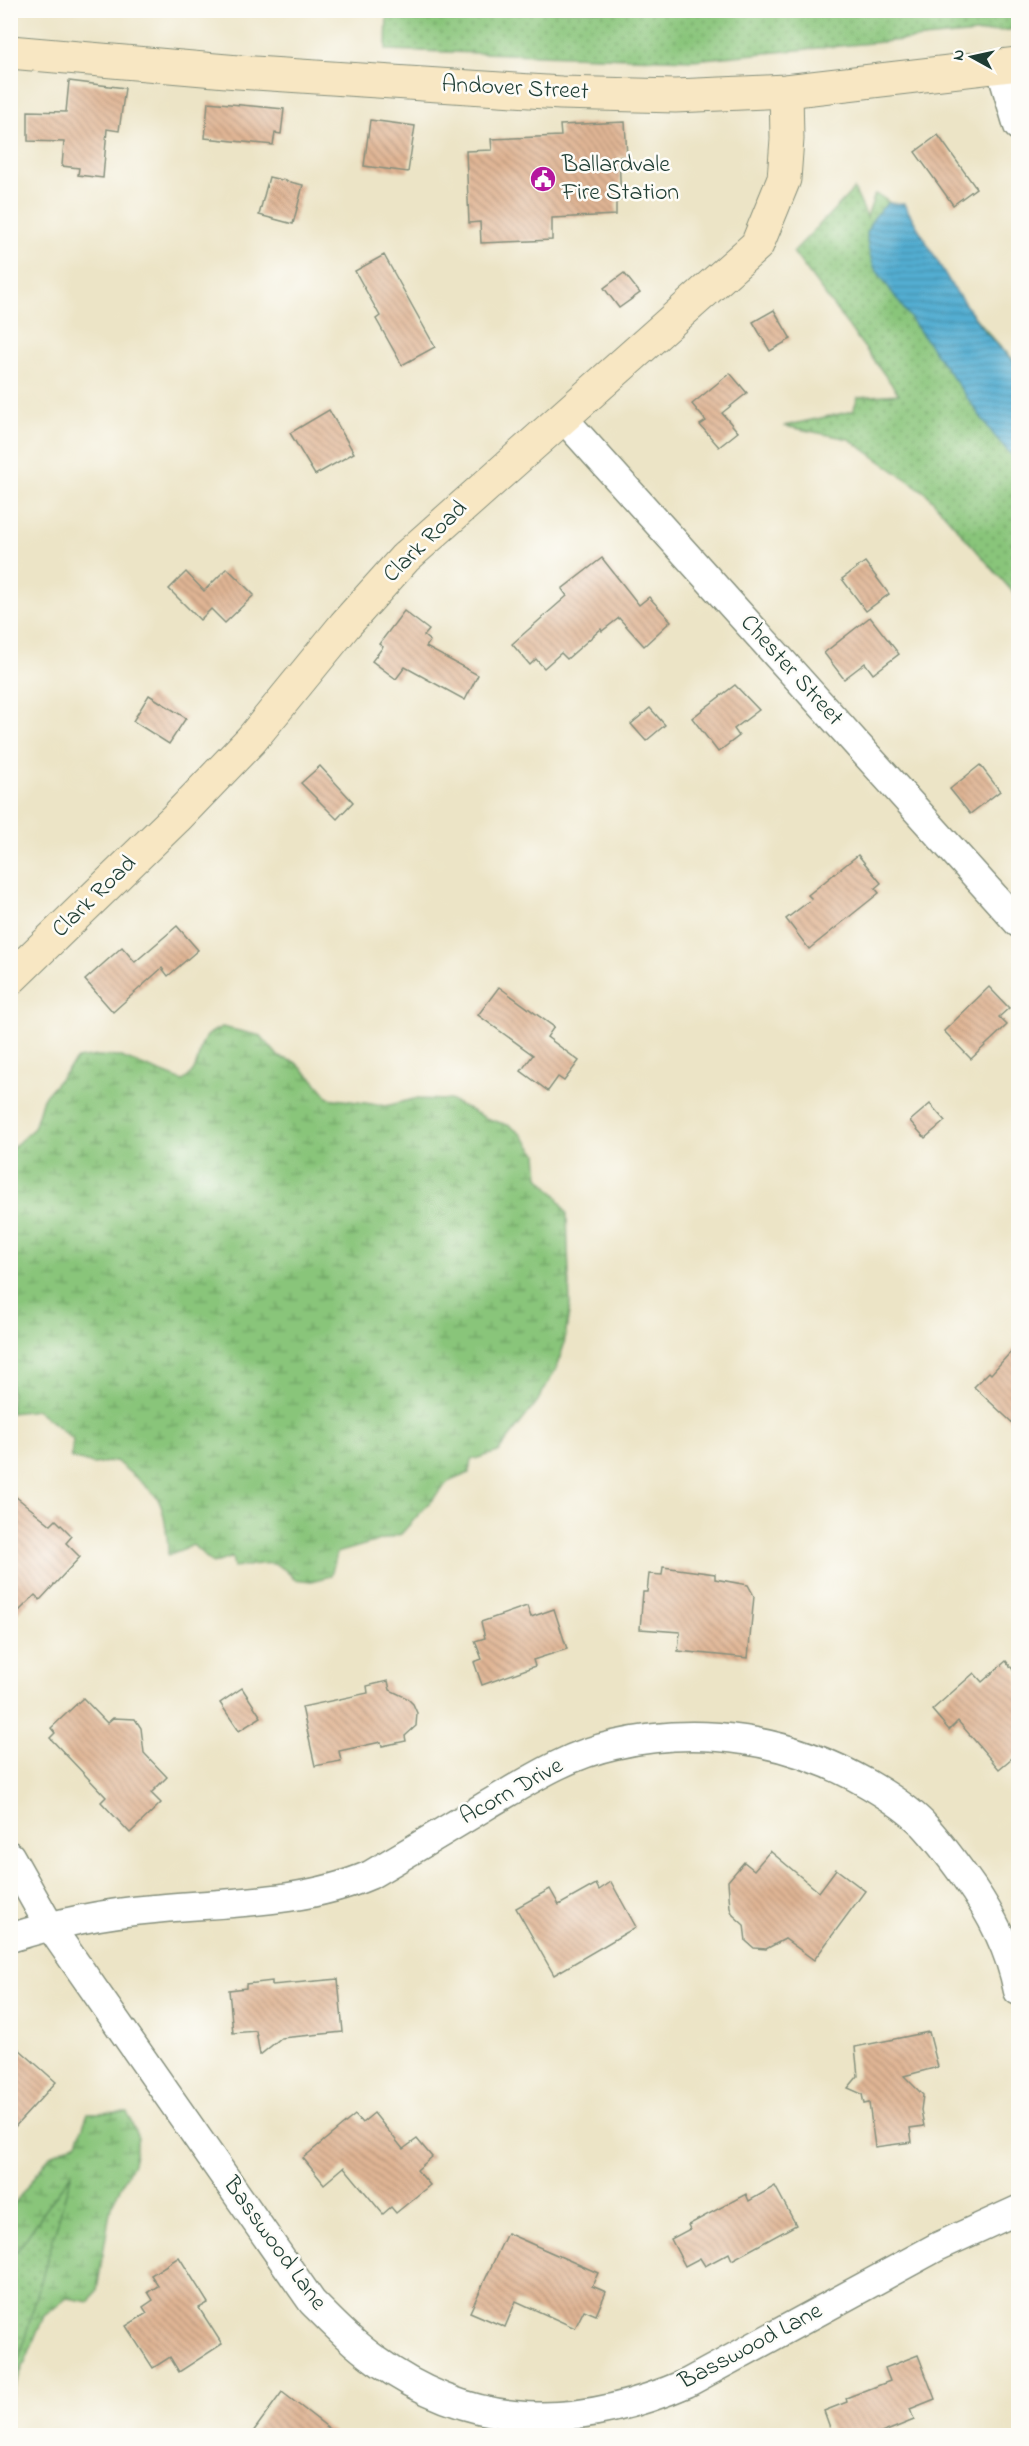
<svg xmlns="http://www.w3.org/2000/svg" width="1029" height="2446" viewBox="0 0 1029 2446" font-family="'Indie Flower',sans-serif">
  <defs>
    <pattern id="wetland-marsh" width="20" height="14" patternUnits="userSpaceOnUse" patternTransform="scale(1.5)"><rect width="20" height="14" fill="#89c57a"/><path d="M1 5h8M5 5V1M11 12h8M15 12V8" fill="none" stroke="#6fa165"/></pattern>
    <pattern id="park-dots" width="8" height="8" patternUnits="userSpaceOnUse" patternTransform="scale(1.5)"><rect width="8" height="8" fill="#89c57a"/><path d="M2 2h.1M6 6h.1" fill="none" stroke="#6fa165" stroke-width="1.8" stroke-linecap="round"/></pattern>
    <pattern id="water-rules" width="6" height="5" patternUnits="userSpaceOnUse" patternTransform="scale(1.5)"><rect width="6" height="5" fill="#53add1"/><path d="M0 2.5h6" fill="none" stroke="#448eaa"/></pattern>
    <pattern id="building-back-hatch" width="6" height="6" patternUnits="userSpaceOnUse" patternTransform="scale(1.5)"><rect width="6" height="6" fill="#e0b594"/><path d="M-1 5l2 2M0 0l6 6M5-1l2 2" fill="none" stroke="#b5947a"/></pattern>
  </defs>
  <rect width="100%" height="100%" fill="#fdfcf7"/>
  <filter id="ink" filterUnits="userSpaceOnUse"><feTurbulence type="fractalNoise" baseFrequency=".0167" numOctaves="2"/><feDisplacementMap in="SourceGraphic" scale="12" xChannelSelector="R" yChannelSelector="G"/><feConvolveMatrix kernelMatrix="1 2 1 2 8 2 1 2 1" color-interpolation-filters="sRGB"/></filter>
  <filter id="wash" filterUnits="userSpaceOnUse"><feTurbulence type="fractalNoise" baseFrequency=".008" numOctaves="4" result="noise"/><feDisplacementMap in="SourceGraphic" scale="24" xChannelSelector="R" yChannelSelector="G"/><feGaussianBlur stdDeviation="1.35" result="paint"/><feColorMatrix in="noise" values="0 0 0 0 0 0 0 0 0 0 0 0 0 0 0 0 0 1.4 0 .05"/><feComposite in="paint" operator="in"/></filter>
  <g filter="url(#wash)">
    <rect width="100%" height="100%" fill="#ece4c6"/>
    <g fill="url(#wetland-marsh)" stroke="#548157" stroke-width="1.5">
      <path d="M 222,1027 L 261,1036 L 279,1057 L 295,1062 L 315,1081 L 329,1098 L 386,1106 L 414,1099 L 450,1100 L 486,1118 L 510,1126 L 521,1134 L 537,1154 L 539,1177 L 557,1196 L 567,1214 L 570,1306 L 564,1345 L 556,1369 L 537,1402 L 498,1452 L 471,1460 L 469,1473 L 448,1482 L 401,1534 L 337,1553 L 331,1576 L 311,1581 L 294,1579 C 273,1554 263,1566 234,1567 L 232,1557 L 213,1564 L 193,1545 L 168,1555 C 168,1541 165,1511 158,1499 C 150,1487 127,1471 116,1461 L 94,1464 L 71,1458 L 73,1439 L 37,1410 L 11,1413 L 11,1149 L 34,1128 L 43,1098 L 77,1059 L 97,1056 L 121,1057 L 183,1081 C 187,1078 192,1074 194,1070 C 204,1050 194,1039 222,1027 Z"/>
      <path d="M 127,2112 L 138,2138 L 133,2163 L 111,2206 L 97,2290 L 90,2302 L 67,2298 L 44,2316 L 11,2396 L 11,2208 L 50,2156 L 77,2142 L 88,2113 Z"/>
    </g>
    <g fill="url(#park-dots)" stroke="#548157" stroke-width="1.5">
      <path d="M 387,11 L 1018,10 L 1018,29 L 693,60 L 386,50 Z"/>
      <path d="M 854,189 L 867,217 L 875,194 C 904,204 918,247 936,269 C 962,303 988,335 1018,364 L 1018,598 L 926,493 L 849,439 L 784,426 L 853,411 L 858,397 L 899,394 L 793,252 Z"/>
      <path d="M 72,2172 L 11,2387 L 11,2260 Z"/>
    </g>
    <path fill="url(#water-rules)" stroke="#397582" stroke-width="1.5" d="M 888,203 L 904,204 L 952,286 L 985,332 L 1018,366 L 1018,463 L 993,434 L 874,267 C 863,237 863,225 888,203 Z"/>
    <g id="blocks">
      <g fill="url(#building-back-hatch)">
        <path d="M 69,81 L 125,88 L 119,131 L 107,129 L 103,178 L 78,175 L 79,168 L 62,166 L 64,142 L 28,141 L 28,111 L 66,112 Z"/>
        <path d="M 208,102 L 284,109 L 281,134 L 275,133 L 273,145 L 205,138 Z"/>
        <path d="M 370,120 L 415,126 L 408,172 L 364,166 Z"/>
        <path d="M 625,122 L 627,157 L 619,157 L 621,200 L 616,201 L 616,215 L 552,218 L 552,240 L 481,243 L 480,222 L 469,223 L 466,151 L 492,150 L 491,139 L 561,136 L 560,125 Z"/>
        <path d="M 938,135 L 976,188 L 953,205 L 915,152 Z"/>
        <path d="M 269,177 L 303,185 L 293,224 L 259,215 Z"/>
        <path d="M 384,255 L 435,347 L 402,365 L 376,319 L 380,316 L 355,271 Z"/>
        <path d="M 624,273 L 640,293 L 619,308 L 604,288 Z"/>
        <path d="M 774,310 L 791,339 L 770,351 L 753,322 Z"/>
        <path d="M 730,373 L 747,393 L 722,413 L 738,432 L 719,447 L 700,425 L 706,421 L 692,404 Z"/>
        <path d="M 329,410 L 354,453 L 315,475 L 290,433 Z"/>
        <path d="M 602,558 L 639,605 L 649,597 L 671,621 L 644,646 L 619,618 L 602,631 L 601,629 L 567,659 L 561,653 L 544,668 L 536,659 L 530,665 L 512,644 L 567,596 L 562,589 Z"/>
        <path d="M 865,562 L 889,594 L 866,611 L 842,579 Z"/>
        <path d="M 227,568 L 254,595 L 225,623 L 211,609 L 200,620 L 169,589 L 186,572 L 204,591 Z"/>
        <path d="M 404,611 L 429,630 L 424,636 L 430,641 L 426,647 L 478,675 L 465,700 L 405,667 L 396,679 L 372,661 L 383,647 L 379,644 Z"/>
        <path d="M 870,617 L 899,654 L 873,674 L 865,663 L 844,679 L 824,653 Z"/>
        <path d="M 735,685 L 759,710 L 734,729 L 739,736 L 718,752 L 692,718 Z"/>
        <path d="M 149,695 L 186,718 L 169,744 L 133,721 Z"/>
        <path d="M 650,708 L 665,725 L 646,741 L 631,724 Z"/>
        <path d="M 980,765 L 1000,791 L 970,814 L 950,789 Z"/>
        <path d="M 320,766 L 353,802 L 337,819 L 301,783 Z"/>
        <path d="M 858,855 L 881,883 L 875,888 L 879,893 L 809,949 L 786,919 L 812,899 L 808,895 Z"/>
        <path d="M 177,926 L 198,950 L 168,976 L 162,968 L 113,1012 L 85,980 L 122,947 L 135,962 Z"/>
        <path d="M 499,987 L 554,1027 L 547,1037 L 579,1061 L 564,1081 L 558,1077 L 548,1091 L 521,1071 L 533,1055 L 478,1015 Z"/>
        <path d="M 989,987 L 1009,1008 L 999,1017 L 1007,1025 L 971,1059 L 944,1031 Z"/>
        <path d="M 930,1104 L 945,1121 L 925,1138 L 910,1121 Z"/>
        <path d="M 1018,1344 L 1018,1428 L 974,1387 L 989,1372 L 991,1374 Z"/>
        <path d="M 10,1492 L 51,1525 L 56,1520 L 72,1536 L 66,1543 L 80,1557 L 40,1600 L 35,1595 L 10,1620 Z"/>
        <path d="M 663,1567 L 715,1574 L 715,1579 L 748,1585 L 754,1596 L 748,1658 L 678,1651 L 680,1632 L 640,1629 L 643,1592 L 647,1592 L 649,1574 L 662,1575 Z"/>
        <path d="M 527,1606 L 531,1617 L 554,1609 L 567,1649 L 533,1660 L 535,1666 L 482,1685 L 474,1662 L 482,1659 L 475,1641 L 485,1638 L 481,1622 Z"/>
        <path d="M 1006,1661 L 1018,1676 L 1018,1753 L 999,1769 L 958,1721 L 949,1730 L 932,1710 L 974,1673 L 982,1682 Z"/>
        <path d="M 388,1681 L 390,1690 L 407,1698 L 413,1704 L 417,1713 L 416,1726 L 405,1736 L 406,1741 L 382,1746 L 381,1742 L 339,1751 L 341,1761 L 315,1766 L 302,1707 L 368,1693 L 367,1686 Z"/>
        <path d="M 242,1688 L 261,1717 L 239,1731 L 220,1703 Z"/>
        <path d="M 83,1698 L 107,1723 L 113,1718 L 135,1719 L 141,1728 L 144,1753 L 167,1777 L 151,1793 L 161,1803 L 130,1833 L 101,1802 L 106,1797 L 50,1738 L 55,1733 L 51,1728 Z"/>
        <path d="M 770,1851 L 819,1892 L 836,1869 L 865,1891 L 814,1960 L 785,1939 L 766,1949 L 754,1948 L 746,1941 L 744,1925 L 733,1915 L 730,1908 L 728,1881 L 744,1862 L 754,1870 Z"/>
        <path d="M 611,1882 L 636,1927 L 554,1975 L 516,1908 L 550,1889 L 559,1905 L 596,1884 L 599,1890 Z"/>
        <path d="M 338,1979 L 343,2032 L 281,2038 L 260,2055 L 256,2031 L 233,2033 L 229,1990 L 246,1988 L 246,1984 L 272,1981 L 272,1985 Z"/>
        <path d="M 929,2032 L 938,2067 L 904,2076 L 923,2095 L 921,2110 L 924,2126 L 910,2128 L 912,2142 L 875,2147 L 869,2103 L 864,2104 L 862,2094 L 848,2088 L 858,2076 L 855,2047 Z"/>
        <path d="M 10,2041 L 56,2082 L 10,2132 Z"/>
        <path d="M 374,2113 L 403,2149 L 417,2139 L 432,2157 L 417,2170 L 430,2185 L 396,2213 L 391,2207 L 383,2214 L 344,2167 L 324,2184 L 303,2158 L 355,2115 L 362,2123 Z"/>
        <path d="M 775,2186 L 796,2225 L 732,2260 L 729,2253 L 705,2266 L 700,2258 L 685,2266 L 671,2239 L 690,2229 L 688,2225 L 746,2194 L 749,2201 Z"/>
        <path d="M 507,2233 L 598,2273 L 592,2286 L 606,2292 L 596,2315 L 584,2310 L 575,2328 L 516,2301 L 505,2327 L 470,2312 Z"/>
        <path d="M 179,2257 L 208,2303 L 199,2308 L 222,2344 L 179,2372 L 170,2357 L 153,2368 L 126,2326 L 147,2313 L 143,2307 L 153,2300 L 148,2292 L 158,2286 L 151,2275 Z"/>
        <path d="M 918,2355 L 935,2399 L 910,2409 L 914,2420 L 874,2436 L 833,2436 L 824,2411 L 847,2402 L 846,2398 L 890,2381 L 885,2368 Z"/>
        <path d="M 282,2392 L 339,2436 L 250,2436 Z"/>
      </g>
    </g>
  </g>
  <g filter="url(#ink)">
    <use href="#blocks" fill-opacity="0" stroke="#86907d" stroke-width="1.5"/>
    <g fill="none" stroke-linecap="round" stroke-linejoin="round">
      <g stroke="#86907d" stroke-width="31">
        <g id="minor">
          <path d="M 1000,66 L 1018,126"/>
          <path d="M 564,419 L 1018,923"/>
          <path d="M 10,1856 L 49,1925 L 312,2302 C 332,2322 352,2343 376,2360 C 475,2432 578,2430 687,2383 L 937,2247 L 1018,2210"/>
          <path d="M 10,1938 C 56,1923 105,1913 154,1909 C 226,1902 303,1904 370,1875 C 409,1852 448,1829 487,1805 C 528,1781 567,1755 614,1745 C 702,1725 790,1739 868,1784 C 887,1795 907,1808 923,1824 C 938,1840 952,1859 965,1877 C 990,1911 1010,1950 1018,1991"/>
        </g>
      </g>
      <g stroke="#86907d" stroke-width="35">
        <g id="secondary">
          <path d="M 10,52 L 238,72 L 561,93 L 675,96 L 786,91 L 1018,64"/>
          <path d="M 10,979 L 176,818 L 251,740 L 345,625 L 405,558 L 757,245 L 784,179 L 787,139 L 786,91"/>
        </g>
      </g>
      <use href="#minor" stroke="#fff" stroke-width="28"/>
      <use href="#secondary" stroke="#f8e7c3" stroke-width="33"/>
    </g>
  </g>
  <defs>
    <g id="civic-disc" transform="scale(1.35)"><circle r="9.5" fill="#b5179e" stroke="#fdfcf7"/><path d="M-.6-6.5H3V-4.5H.6V-3L4-1V1h2V6H-6V1h2V-1L-.6-3ZM-1.2 2.5V6h2.4V2.5Z" fill="#fff"/></g>
  </defs>
  <g fill-rule="evenodd">
    <use href="#civic-disc" x="543" y="179"/>
  </g>
  <g text-anchor="middle" dominant-baseline="central" stroke-width="5" stroke-linejoin="round" paint-order="stroke">
    <g font-size="24" fill="#1f3d34" stroke="#fdfcf7">
      <text transform="translate(515 89) rotate(3)">Andover Street</text>
      <text transform="translate(426 542) rotate(-44)">Clark Road</text>
      <text transform="translate(791 671) rotate(48)">Chester Street</text>
      <text transform="translate(95 897) rotate(-44)">Clark Road</text>
      <text transform="translate(512 1792) rotate(-29)">Acorn Drive</text>
      <text transform="translate(274 2244) rotate(54)">Basswood Lane</text>
      <text transform="translate(751 2347) rotate(-28)">Basswood Lane</text>
    </g>
    <g font-size="24" fill="#1f3d34" stroke="#fdfcf7" text-anchor="start">
      <text x="562" y="165">Ballardvale<tspan x="562" dy="28">Fire Station</tspan></text>
    </g>
  </g>
  <rect width="1029" height="2446" fill="none" stroke="#fdfcf7" stroke-width="36"/>
  <g transform="translate(972 57) rotate(278)" stroke="#fdfcf7" stroke-width="4.5" paint-order="stroke">
  <path d="M0-4.5L10 22L0 15L-10 22Z" fill="#1f3d34"/>
  <text y="-9" font-size="16" font-weight="bold" text-anchor="middle" fill="#1f3d34">N</text>
  </g>
</svg>
